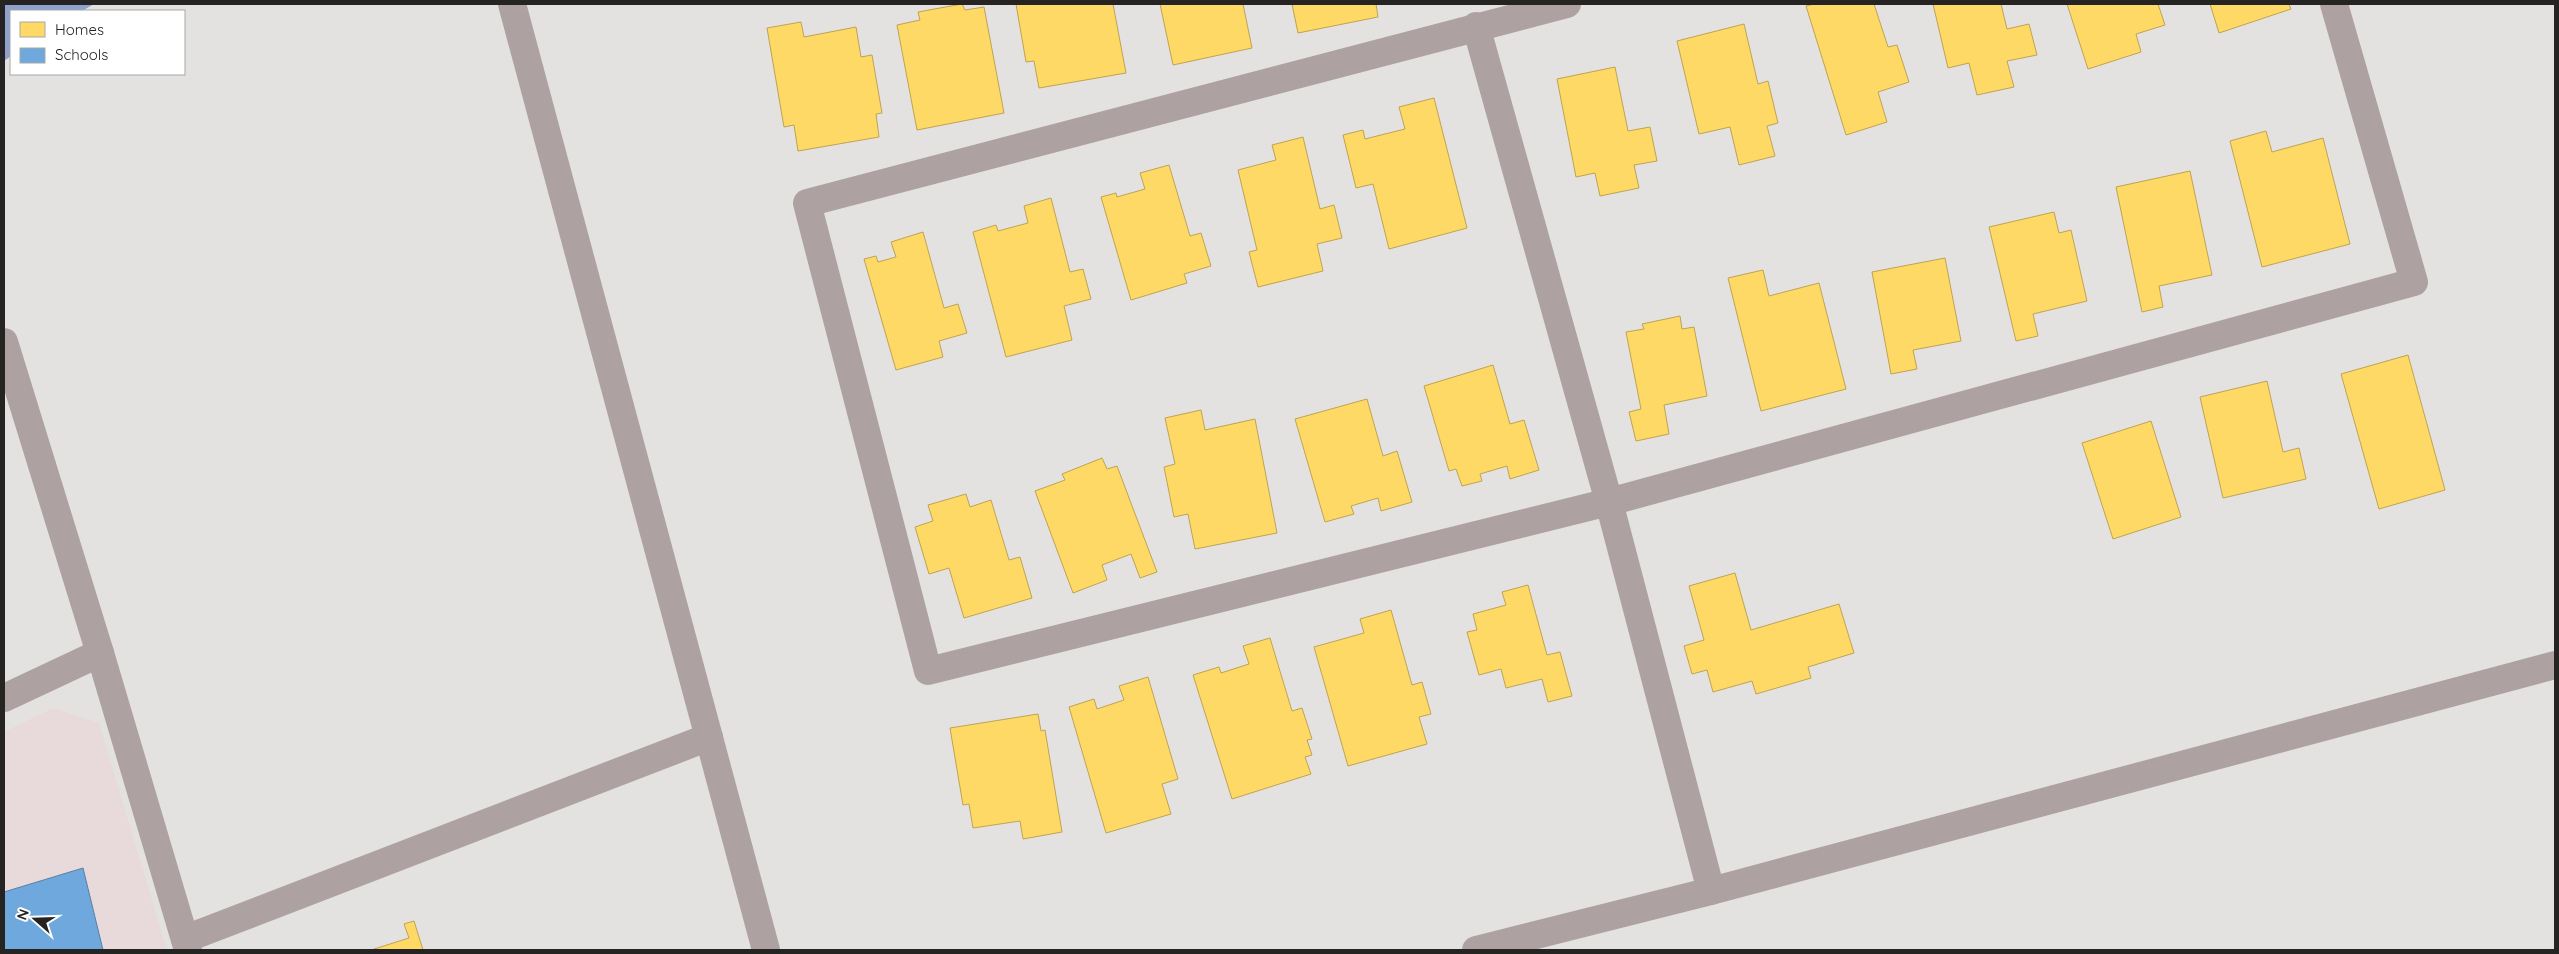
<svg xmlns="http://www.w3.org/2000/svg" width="2559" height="954" viewBox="0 0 2559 954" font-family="Quicksand,sans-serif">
  <rect width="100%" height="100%" fill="#e3e2e1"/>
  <path fill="#e8d9da" d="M 53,708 L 99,723 L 167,950 L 4,950 L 4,732 Z"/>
  <path fill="#8ea2cd" d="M 4,4 L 94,4 L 82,11 L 11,11 L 11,56 L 4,61 Z"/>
  <g fill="#ffd966" stroke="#bea352">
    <path d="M 962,4 L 965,10 L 984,7 L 1004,113 L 917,130 L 897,25 L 920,20 L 918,12 Z"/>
    <path d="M 1016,4 L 1113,4 L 1126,73 L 1039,88 L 1034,61 L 1026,62 Z"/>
    <path d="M 1160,4 L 1243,4 L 1252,48 L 1173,65 Z"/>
    <path d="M 1292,4 L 1376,4 L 1378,17 L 1298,33 Z"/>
    <path d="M 1814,4 L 1874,4 L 1888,47 L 1897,45 L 1909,82 L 1878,92 L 1887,122 L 1846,135 L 1806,6 Z"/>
    <path d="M 1933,4 L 2001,4 L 2007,29 L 2029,24 L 2037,55 L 2007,61 L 2014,87 L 1977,95 L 1969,63 L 1948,68 Z"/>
    <path d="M 2067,4 L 2158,4 L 2165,25 L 2136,34 L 2141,52 L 2088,69 Z"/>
    <path d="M 2210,4 L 2289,4 L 2291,9 L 2219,33 Z"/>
    <path d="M 801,22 L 804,37 L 856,27 L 861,57 L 872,55 L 882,113 L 876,114 L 879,137 L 798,151 L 794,125 L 784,127 L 767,28 Z"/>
    <path d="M 1744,24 L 1758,84 L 1768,81 L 1778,123 L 1767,126 L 1775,156 L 1739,165 L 1730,127 L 1699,134 L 1677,41 Z"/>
    <path d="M 1615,67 L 1628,131 L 1650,127 L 1657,161 L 1634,165 L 1639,188 L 1600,196 L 1595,173 L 1576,177 L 1557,79 Z"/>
    <path d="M 1434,98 L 1467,228 L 1389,249 L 1373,184 L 1356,188 L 1343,135 L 1363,130 L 1365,139 L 1405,129 L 1399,107 Z"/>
    <path d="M 2266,131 L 2272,152 L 2323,138 L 2350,244 L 2262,267 L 2230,141 Z"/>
    <path d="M 1303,137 L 1320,209 L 1334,205 L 1342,238 L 1317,244 L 1323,271 L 1258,287 L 1249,252 L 1257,250 L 1238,170 L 1276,160 L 1272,145 Z"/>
    <path d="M 1169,165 L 1190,236 L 1201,233 L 1211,266 L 1184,274 L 1187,283 L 1131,300 L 1101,197 L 1116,193 L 1117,197 L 1145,189 L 1140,173 Z"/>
    <path d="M 2190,171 L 2212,275 L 2159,286 L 2163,307 L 2142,312 L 2116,187 Z"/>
    <path d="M 1051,198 L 1070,272 L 1083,269 L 1091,299 L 1064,306 L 1072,340 L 1006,357 L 973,232 L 996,225 L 998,231 L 1028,223 L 1024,206 Z"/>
    <path d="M 2054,212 L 2059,233 L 2071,230 L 2087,301 L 2033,314 L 2038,336 L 2016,341 L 1989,227 Z"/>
    <path d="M 923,232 L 944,308 L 958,304 L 967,333 L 939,341 L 943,357 L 896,370 L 864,259 L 876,256 L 878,262 L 896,257 L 891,242 Z"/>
    <path d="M 1945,258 L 1961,341 L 1913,350 L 1917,369 L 1891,374 L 1872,272 Z"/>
    <path d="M 1763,270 L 1769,296 L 1819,283 L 1846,389 L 1761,411 L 1728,278 Z"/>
    <path d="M 1680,316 L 1682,329 L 1694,327 L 1707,396 L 1664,405 L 1669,434 L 1636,441 L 1629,412 L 1641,409 L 1626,332 L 1644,329 L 1642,324 Z"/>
    <path d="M 2408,355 L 2445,490 L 2379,509 L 2341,374 Z"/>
    <path d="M 1493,365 L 1510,424 L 1524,420 L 1539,470 L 1510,479 L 1507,466 L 1480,474 L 1482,481 L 1462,486 L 1456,469 L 1449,471 L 1424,386 Z"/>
    <path d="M 2267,381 L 2283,452 L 2299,448 L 2306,479 L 2223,498 L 2200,397 Z"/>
    <path d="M 1367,399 L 1383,456 L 1397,451 L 1412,502 L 1381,511 L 1378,498 L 1351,506 L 1354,514 L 1325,522 L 1295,419 Z"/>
    <path d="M 1201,410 L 1205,430 L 1255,419 L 1277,533 L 1195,549 L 1188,514 L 1174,517 L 1164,467 L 1175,464 L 1165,418 Z"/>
    <path d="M 2151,421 L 2181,517 L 2113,539 L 2082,443 Z"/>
    <path d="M 1102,458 L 1107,469 L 1117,466 L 1157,572 L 1140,578 L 1131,554 L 1102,565 L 1107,580 L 1073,593 L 1035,491 L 1065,480 L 1062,474 Z"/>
    <path d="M 966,494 L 970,507 L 991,500 L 1009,560 L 1020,557 L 1032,598 L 964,618 L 949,568 L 929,574 L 915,527 L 933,521 L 928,505 Z"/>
    <path d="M 1735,573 L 1751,630 L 1839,604 L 1854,653 L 1808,667 L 1811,678 L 1756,694 L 1752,681 L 1713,692 L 1707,670 L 1692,674 L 1684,646 L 1704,640 L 1689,586 Z"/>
    <path d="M 1528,585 L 1547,655 L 1560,652 L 1572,696 L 1548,702 L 1542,679 L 1506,688 L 1501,669 L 1479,675 L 1467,632 L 1477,630 L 1473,614 L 1506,605 L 1502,592 Z"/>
    <path d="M 1391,610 L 1412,685 L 1422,682 L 1431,714 L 1419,717 L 1427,744 L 1348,766 L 1314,647 L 1364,633 L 1360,619 Z"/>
    <path d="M 1270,638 L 1292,711 L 1302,708 L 1312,739 L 1307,740 L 1312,755 L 1305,757 L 1311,774 L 1232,799 L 1193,675 L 1219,667 L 1221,673 L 1249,664 L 1243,646 Z"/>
    <path d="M 1148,677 L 1178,779 L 1162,784 L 1171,814 L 1106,833 L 1069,707 L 1094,699 L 1097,709 L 1124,700 L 1119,686 Z"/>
    <path d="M 1038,714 L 1041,731 L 1045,730 L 1062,832 L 1023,839 L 1020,821 L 973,828 L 969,804 L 963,805 L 950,728 Z"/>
    <path d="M 414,921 L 423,950 L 371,950 L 409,938 L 404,924 Z"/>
  </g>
  <path fill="#6fa8dc" stroke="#5980a4" d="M 83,868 L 103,950 L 4,950 L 4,892 Z"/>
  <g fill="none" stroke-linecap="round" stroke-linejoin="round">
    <g stroke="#ada1a2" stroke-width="28">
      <path d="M 512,4 L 766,950"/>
      <path d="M 1567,4 L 807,203 L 928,671 L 1609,502 L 2414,282 L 2334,4"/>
      <path d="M 1476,26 L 1609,502 L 1711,891"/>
      <path d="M 4,342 L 100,653 L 188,950"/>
      <path d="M 4,698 L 100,653"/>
      <path d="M 185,939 L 709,737"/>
      <path d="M 1476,950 L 1711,891 L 2555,665"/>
    </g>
  </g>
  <rect width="2559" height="954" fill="none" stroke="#252423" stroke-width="10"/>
  <rect x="10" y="10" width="175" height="65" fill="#ffffff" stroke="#a8a7a7"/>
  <rect x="20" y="22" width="25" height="15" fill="#ffd966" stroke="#a8a7a7"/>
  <text x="55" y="35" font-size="15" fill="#252423">Homes</text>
  <rect x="20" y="48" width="25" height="15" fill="#6fa8dc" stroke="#a8a7a7"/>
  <text x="55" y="60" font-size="15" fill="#252423">Schools</text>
  <g transform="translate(35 919) rotate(290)" stroke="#ffffff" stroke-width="4" paint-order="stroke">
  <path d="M0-4L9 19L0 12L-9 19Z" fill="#252423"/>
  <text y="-8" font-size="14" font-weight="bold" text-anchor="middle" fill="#252423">N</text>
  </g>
</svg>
